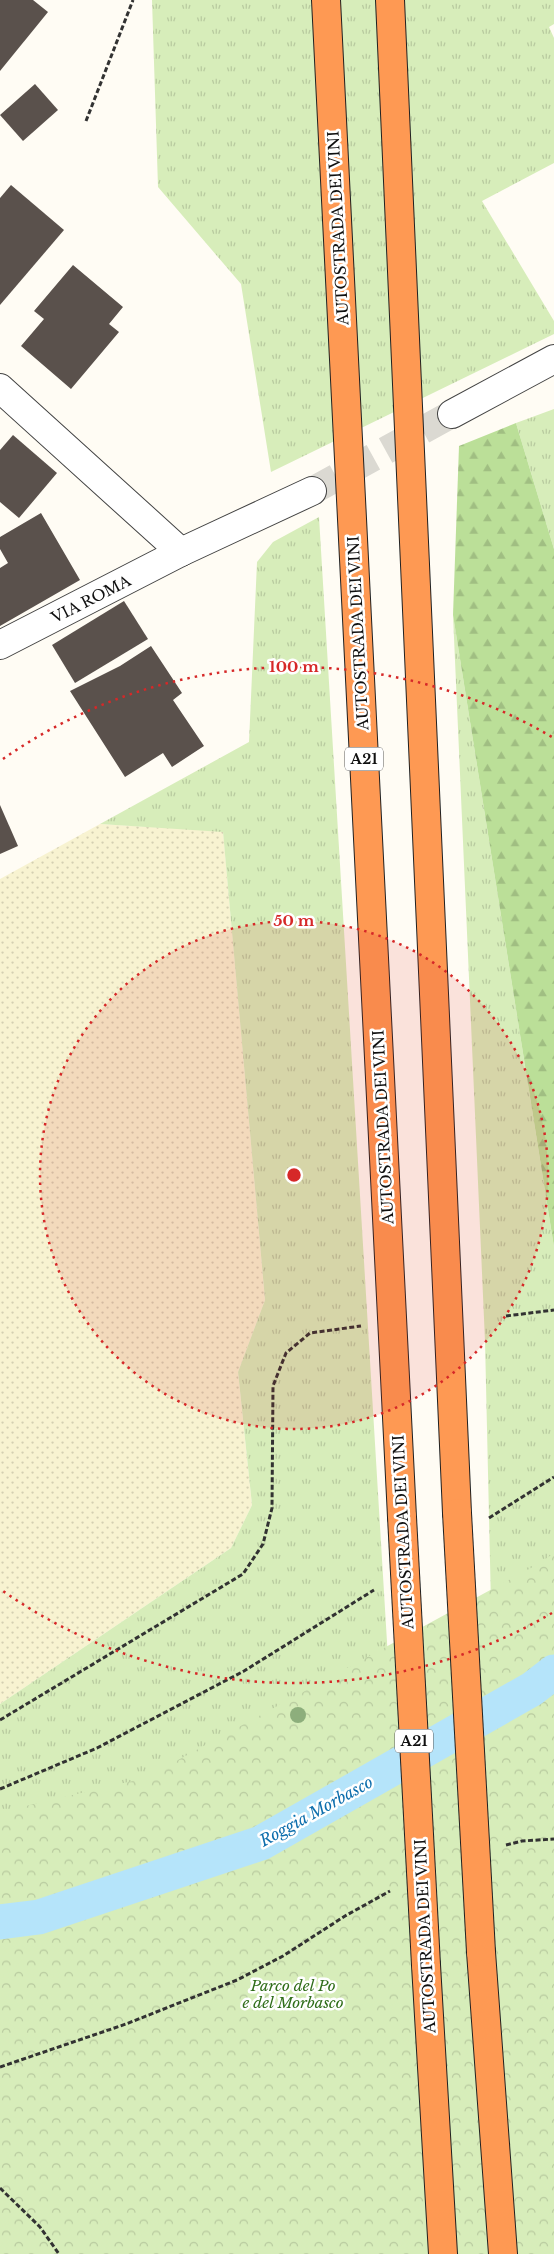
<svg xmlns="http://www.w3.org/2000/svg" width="554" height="2254" viewBox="0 0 554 2254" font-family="'Libre Baskerville',serif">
  <defs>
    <pattern id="farmland-dots" width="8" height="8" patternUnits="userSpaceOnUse" patternTransform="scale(1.25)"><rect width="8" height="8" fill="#f8f3d1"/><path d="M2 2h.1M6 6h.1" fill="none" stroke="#d4cfb2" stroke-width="1.8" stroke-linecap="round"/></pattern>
    <pattern id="grass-tufts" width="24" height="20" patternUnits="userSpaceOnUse" patternTransform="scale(1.25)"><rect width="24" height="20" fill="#d7edba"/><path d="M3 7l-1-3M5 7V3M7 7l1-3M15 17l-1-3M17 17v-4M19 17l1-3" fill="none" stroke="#b8ca9f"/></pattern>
    <pattern id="forest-firs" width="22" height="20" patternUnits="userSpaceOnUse" patternTransform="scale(1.25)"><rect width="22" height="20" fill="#bbdf98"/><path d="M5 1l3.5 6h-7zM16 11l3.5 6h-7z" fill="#a0be82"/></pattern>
    <pattern id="park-crowns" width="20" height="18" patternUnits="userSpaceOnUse" patternTransform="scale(1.25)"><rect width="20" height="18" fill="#d7edba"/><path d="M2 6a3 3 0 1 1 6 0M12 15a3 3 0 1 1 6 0" fill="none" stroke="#b8ca9f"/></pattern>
  </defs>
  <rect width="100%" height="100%" fill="#fffcf4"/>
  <path fill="url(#farmland-dots)" d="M 100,824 L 223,831 L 265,1300 L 238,1372 L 252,1505 L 231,1548 L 0,1704 L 0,879 Z"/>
  <g fill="url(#grass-tufts)">
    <path d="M 152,0 L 554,0 L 554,24 L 549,27 L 554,38 L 554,163 L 482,201 L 554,321 L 554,334 L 271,472 L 241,284 L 158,187 Z"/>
    <path d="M 554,409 L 554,549 L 516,423 Z"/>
    <path d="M 319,517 L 424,2254 L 0,2254 L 0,1704 L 231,1548 L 252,1505 L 238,1372 L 265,1300 L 223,832 L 100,824 L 249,742 L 257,562 L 273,542 Z"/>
    <path d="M 453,615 L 554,1247 L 554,2254 L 496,1825 L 485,1341 Z"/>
  </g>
  <path fill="url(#forest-firs)" d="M 516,423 L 554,549 L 554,1247 L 453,615 L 459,446 Z"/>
  <path fill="url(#park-crowns)" d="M 554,1553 L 554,2254 L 0,2254 L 0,1812 L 145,1778 L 540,1563 Z"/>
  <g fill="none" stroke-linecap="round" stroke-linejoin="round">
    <path stroke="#b5e4fa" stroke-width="35" d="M 0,1922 L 39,1917 L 261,1843 L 532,1689 L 554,1672"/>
  </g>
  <g fill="#5a514c">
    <path d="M 0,0 L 33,0 L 48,12 L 0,71 Z"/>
    <path d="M 35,84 L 58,110 L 23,141 L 0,115 Z"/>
    <path d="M 11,185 L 64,230 L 0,305 L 0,198 Z"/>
    <path d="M 73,265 L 123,307 L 109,324 L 119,332 L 71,389 L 21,346 L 44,319 L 34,311 Z"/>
    <path d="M 13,435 L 57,473 L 19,518 L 0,502 L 0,450 Z"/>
    <path d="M 41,513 L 80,580 L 0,626 L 0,568 L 8,563 L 0,549 L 0,537 Z"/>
    <path d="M 124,601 L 148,639 L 75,683 L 52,645 Z"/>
    <path d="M 151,646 L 182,693 L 173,700 L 204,746 L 172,767 L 163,753 L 125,777 L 70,691 L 120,666 Z"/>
    <path d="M 0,805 L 18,846 L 0,854 Z"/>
  </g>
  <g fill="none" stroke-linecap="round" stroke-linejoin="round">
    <path stroke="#dbd9d2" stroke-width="28" stroke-dasharray="28 14" stroke-linecap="butt" d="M 312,491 L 452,414"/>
    <g stroke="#434343" stroke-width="30">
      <g id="minor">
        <path d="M 0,388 L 181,552"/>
        <path d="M 452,414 L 554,359"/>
        <path d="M 0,645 L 181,552 L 312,491"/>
      </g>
    </g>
    <g stroke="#212121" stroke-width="30">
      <g id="highway">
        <path d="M 326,0 L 402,1517"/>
        <path d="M 390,0 L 457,1513"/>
        <path d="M 481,1952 L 503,2254"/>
        <path d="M 426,1965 L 443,2254"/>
      </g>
    </g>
    <g stroke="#323232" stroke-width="3" stroke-dasharray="5 2.5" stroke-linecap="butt">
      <path d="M 86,121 L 133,0"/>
      <path d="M 506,1316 L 554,1310"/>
      <path d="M 489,1518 L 554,1477"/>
      <path d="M 0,1720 L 243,1574 L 263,1544 L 272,1508 L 273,1386 L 286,1353 L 310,1333 L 361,1326"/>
      <path d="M 0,1789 L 97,1748 L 244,1671 L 374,1590"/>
      <path d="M 506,1845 L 522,1841 L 554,1839"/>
      <path d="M 0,2067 L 126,2024 L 237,1980 L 283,1956 L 345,1916 L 390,1891"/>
      <path d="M 0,2188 L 40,2227 L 59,2254"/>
    </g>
    <use href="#minor" stroke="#fff" stroke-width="28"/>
    <use href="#highway" stroke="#fe9953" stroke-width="28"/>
    <g stroke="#212121" stroke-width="30" stroke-linecap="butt">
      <g id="highway-bridge">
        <path d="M 457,1513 L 481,1952"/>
        <path d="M 402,1517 L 426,1965"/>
      </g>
    </g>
    <use href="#highway-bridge" stroke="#fe9953" stroke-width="28"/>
  </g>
  <circle fill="#8dae7c" cx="298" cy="1715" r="8"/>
  <circle cx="294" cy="1175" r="254" fill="#d62828" fill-opacity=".12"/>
  <g fill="none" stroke="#d62828" stroke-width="2.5" stroke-dasharray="2.5 5">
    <circle cx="294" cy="1175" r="254"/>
    <path d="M552 1613A508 508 0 0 1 3 1591M3 759A508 508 0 0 1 552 737"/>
  </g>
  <g text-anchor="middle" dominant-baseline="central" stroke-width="5" stroke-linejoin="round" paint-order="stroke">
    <g fill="#fff" stroke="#585858" stroke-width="1">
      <rect x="345" y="747.5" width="38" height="23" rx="4"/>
      <rect x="395" y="1729.5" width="38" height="23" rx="4"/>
    </g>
    <g font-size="14" font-weight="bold" fill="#101010">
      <text x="364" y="759">A21</text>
      <text x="414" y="1741">A21</text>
    </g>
    <g font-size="15" fill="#101010" stroke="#fff">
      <text transform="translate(338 228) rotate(-93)">AUTOSTRADA DEI VINI</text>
      <text transform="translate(91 599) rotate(-27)">VIA ROMA</text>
      <text transform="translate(358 633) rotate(-93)">AUTOSTRADA DEI VINI</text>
      <text transform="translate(383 1127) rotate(-93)">AUTOSTRADA DEI VINI</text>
      <text transform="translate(403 1532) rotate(-93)">AUTOSTRADA DEI VINI</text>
      <text transform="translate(425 1936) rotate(-93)">AUTOSTRADA DEI VINI</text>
    </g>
    <g font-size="15" font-style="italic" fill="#306e1a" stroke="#fff">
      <text x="293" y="1985">Parco del Po<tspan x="293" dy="17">e del Morbasco</tspan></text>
    </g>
    <g font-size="16" font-style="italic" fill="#0f6fad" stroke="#fff">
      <text transform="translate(316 1811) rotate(-29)">Roggia Morbasco</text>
    </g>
  </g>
  <circle cx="294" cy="1175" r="8" fill="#d62828" stroke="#fff" stroke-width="2.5"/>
  <g font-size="15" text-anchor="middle" font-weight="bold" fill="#d62828" stroke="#fff" stroke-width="5" stroke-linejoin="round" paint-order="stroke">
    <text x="294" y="672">100 m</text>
    <text x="294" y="926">50 m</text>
  </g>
</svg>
